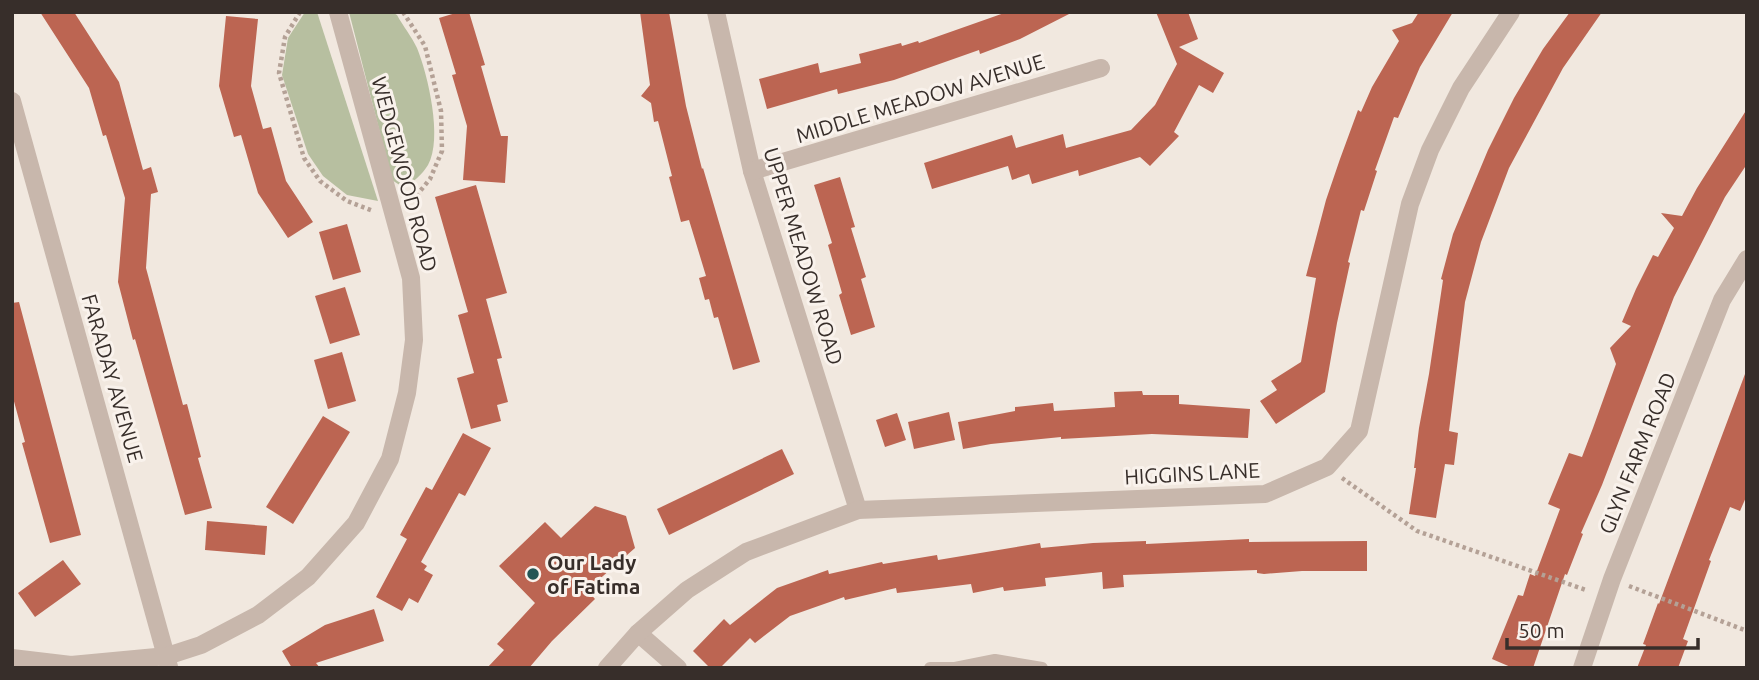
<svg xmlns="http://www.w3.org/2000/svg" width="1759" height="680" viewBox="0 0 1759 680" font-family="Ubuntu,sans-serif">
  <rect width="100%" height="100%" fill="#f1e8df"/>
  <g fill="#b7bfa0">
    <path d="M 305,12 L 317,12 L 378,201 L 347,195 L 323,176 L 308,154 L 282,75 L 288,38 Z"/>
    <path d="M 349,12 L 392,12 L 397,15 C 403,26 412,37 417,48 C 428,75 443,139 428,165 C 422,175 413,182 404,188 L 392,180 Z"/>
  </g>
  <g fill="#bc6552">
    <path d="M 40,12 L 74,12 L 119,82 L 143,170 L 151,167 L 158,192 L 151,194 L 146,268 L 183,405 L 187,404 L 201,457 L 198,458 L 212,508 L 185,515 L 135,339 L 133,340 L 118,282 L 125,198 L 106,135 L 103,136 L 89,88 Z"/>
    <path d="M 459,12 L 469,12 L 485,65 L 481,66 L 501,136 L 508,136 L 505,183 L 463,180 L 467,126 L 452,75 L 456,74 L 439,18 Z"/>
    <path d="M 640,12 L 669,12 L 686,106 L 702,169 L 703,168 L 760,362 L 733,370 L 718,317 L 714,318 L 709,299 L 705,300 L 699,278 L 706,276 L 689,220 L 681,222 L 669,177 L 672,176 L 658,121 L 654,122 L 651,103 L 641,96 L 650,85 Z"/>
    <path d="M 1007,12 L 1073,12 L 1020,39 L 980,54 L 979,50 L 894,80 L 838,94 L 837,89 L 767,109 L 759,79 L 818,63 L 820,73 L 861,63 L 859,54 L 901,43 L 902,46 L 918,41 L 919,43 Z"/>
    <path d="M 1156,12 L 1188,12 L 1198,39 L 1179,47 L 1224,73 L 1213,93 L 1199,85 L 1174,132 L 1179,136 L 1150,166 L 1140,157 L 1079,176 L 1078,170 L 1032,184 L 1029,174 L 1012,180 L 1008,166 L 932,189 L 924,163 L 1012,135 L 1016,148 L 1063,134 L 1066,148 L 1131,130 L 1155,105 L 1177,64 Z"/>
    <path d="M 1419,12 L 1453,12 L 1420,67 L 1398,118 L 1394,117 L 1375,170 L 1377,171 L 1364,211 L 1361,210 L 1348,262 L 1350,263 L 1337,323 L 1325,392 L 1276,424 L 1260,401 L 1277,390 L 1271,381 L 1301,362 L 1316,278 L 1306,276 L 1326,200 L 1340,159 L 1358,110 L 1361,112 L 1372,87 L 1399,41 L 1392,30 L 1412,23 Z"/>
    <path d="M 1570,12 L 1602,12 L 1563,68 L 1509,168 L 1481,242 L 1465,302 L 1449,431 L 1458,433 L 1454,465 L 1445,464 L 1436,518 L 1409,514 L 1416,468 L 1414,468 L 1419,428 L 1429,374 L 1443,280 L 1441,279 L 1453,234 L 1488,150 L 1514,98 L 1543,49 Z"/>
    <path d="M 226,16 L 258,19 L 251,86 L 263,129 L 271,127 L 286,181 L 313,222 L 288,238 L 258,193 L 241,135 L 234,137 L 219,86 Z"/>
    <path d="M 1747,109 L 1747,164 L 1725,197 L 1674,297 L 1602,485 L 1581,533 L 1583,534 L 1567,575 L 1565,574 L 1533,668 L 1513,668 L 1492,659 L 1518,595 L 1523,596 L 1530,574 L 1535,576 L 1560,509 L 1548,504 L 1569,453 L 1582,457 L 1593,428 L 1616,364 L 1610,348 L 1631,326 L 1622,322 L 1636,289 L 1653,255 L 1658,257 L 1674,228 L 1661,213 L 1682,216 L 1697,188 Z"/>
    <path d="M 840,177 L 855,227 L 851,228 L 866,277 L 861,279 L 875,327 L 851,335 L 839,295 L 842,293 L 828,245 L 832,243 L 814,185 Z"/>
    <path d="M 476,185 L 507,293 L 486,299 L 502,358 L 497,359 L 508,402 L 497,405 L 501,421 L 471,429 L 457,378 L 474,373 L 458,315 L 468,312 L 435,197 Z"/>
    <path d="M 347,224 L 361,272 L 333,280 L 319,232 Z"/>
    <path d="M 345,287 L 360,335 L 330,344 L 315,296 Z"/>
    <path d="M 19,302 L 81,535 L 50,543 L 22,443 L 25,442 L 12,394 L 12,303 Z"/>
    <path d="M 342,352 L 356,401 L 328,409 L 314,360 Z"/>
    <path d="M 1745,374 L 1747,495 L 1740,511 L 1730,507 L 1709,560 L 1711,561 L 1683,639 L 1688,641 L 1678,668 L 1637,668 L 1646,645 L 1643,644 L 1658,603 L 1659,604 Z"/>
    <path d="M 1142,391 L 1143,395 L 1179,395 L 1179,404 L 1250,409 L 1248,438 L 1152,434 L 1061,439 L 1061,437 L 991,444 L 963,449 L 958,422 L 1015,411 L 1015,407 L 1053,403 L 1054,411 L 1115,407 L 1114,392 Z"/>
    <path d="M 949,412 L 955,440 L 914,449 L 908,422 Z"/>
    <path d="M 897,413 L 906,440 L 885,447 L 876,420 Z"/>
    <path d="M 323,416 L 350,432 L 293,524 L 266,507 Z"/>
    <path d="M 463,433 L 491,448 L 465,496 L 459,493 L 421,562 L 427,566 L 424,570 L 433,575 L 418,603 L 409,598 L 402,611 L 376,597 L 407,539 L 400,535 L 426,487 L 432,490 Z"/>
    <path d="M 782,449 L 794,474 L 669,535 L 657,509 Z"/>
    <path d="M 595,506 L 626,516 L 635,548 L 587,590 L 595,599 L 552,641 L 529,668 L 487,668 L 504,650 L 497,644 L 535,603 L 499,566 L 545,522 L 561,538 Z"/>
    <path d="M 207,521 L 267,526 L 265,555 L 205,550 Z"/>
    <path d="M 1249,539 L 1249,542 L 1367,541 L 1367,571 L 1302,571 L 1264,574 L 1257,573 L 1257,570 L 1123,575 L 1124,587 L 1103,589 L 1102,572 L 1045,578 L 1046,586 L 1004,591 L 1003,587 L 973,593 L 971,584 L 897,593 L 896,588 L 845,600 L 844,597 L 790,616 L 755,643 L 750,638 L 720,668 L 710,668 L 693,651 L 724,619 L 730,625 L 777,588 L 828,570 L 829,574 L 882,562 L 883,564 L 937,555 L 938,560 L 1040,543 L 1041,548 L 1093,543 L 1146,541 L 1146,544 Z"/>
    <path d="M 63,560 L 81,584 L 35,617 L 18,593 Z"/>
    <path d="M 374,609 L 384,641 L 316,663 L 320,668 L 292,668 L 282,651 L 325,625 Z"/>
  </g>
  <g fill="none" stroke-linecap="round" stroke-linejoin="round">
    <g stroke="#b4a196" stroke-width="4.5" stroke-dasharray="3.5 3.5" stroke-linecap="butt">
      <path d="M 300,12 L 285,37 L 279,73 L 304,158 L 320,181 L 347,201 L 373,211"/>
      <path d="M 403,12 L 425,46 L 441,111 L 442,151 L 430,179 L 412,201"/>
      <path d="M 1342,478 L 1417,531 L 1586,590"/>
      <path d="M 1629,586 L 1747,631"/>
    </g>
    <path stroke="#c8b7ac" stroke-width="12" d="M 930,668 L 955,668 L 995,660 L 1042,668"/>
    <g stroke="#c8b7ac" stroke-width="18">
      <path d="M 716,12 L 752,171 L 858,510"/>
      <path d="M 12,101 L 169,667"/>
      <path d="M 752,171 L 1101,68"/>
      <path d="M 638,633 L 678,668"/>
      <path d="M 12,658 L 71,665 L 167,656 L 201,645 L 258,615 L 308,577 L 356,523 L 390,459 L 407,393 L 414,340 L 411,278 L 338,12"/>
      <path d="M 607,668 L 638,633 L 687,590 L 746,552 L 858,510 L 1265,494 L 1327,467 L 1359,431 L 1410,204 L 1430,150 L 1461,88 L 1511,12"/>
      <path d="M 1582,668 L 1612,579 L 1722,300 L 1747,259"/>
    </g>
  </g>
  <circle fill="#235555" stroke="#f9f2ec" stroke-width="2.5" cx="533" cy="574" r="7"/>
  <g text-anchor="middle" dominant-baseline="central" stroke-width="6" stroke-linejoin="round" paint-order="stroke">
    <g font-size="21" fill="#372e2a" stroke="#f9f2ec">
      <text transform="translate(920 98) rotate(-17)">MIDDLE MEADOW AVENUE</text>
      <text transform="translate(405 174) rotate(75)">WEDGEWOOD ROAD</text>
      <text transform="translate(804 256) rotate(73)">UPPER MEADOW ROAD</text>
      <text transform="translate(113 378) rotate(74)">FARADAY AVENUE</text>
      <text transform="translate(1637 453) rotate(-68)">GLYN FARM ROAD</text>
      <text transform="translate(1192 473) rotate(-3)">HIGGINS LANE</text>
    </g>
    <g font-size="21" font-weight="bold" fill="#372e2a" stroke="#f9f2ec" text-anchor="start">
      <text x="547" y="562">Our Lady<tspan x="547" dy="24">of Fatima</tspan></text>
    </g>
  </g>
  <rect width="1759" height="680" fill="none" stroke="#372e2a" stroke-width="28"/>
  <path d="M1507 638v10h191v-10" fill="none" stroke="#372e2a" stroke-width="3.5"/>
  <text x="1518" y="638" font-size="21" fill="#372e2a" stroke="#f9f2ec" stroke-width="5" paint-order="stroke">50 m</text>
</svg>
